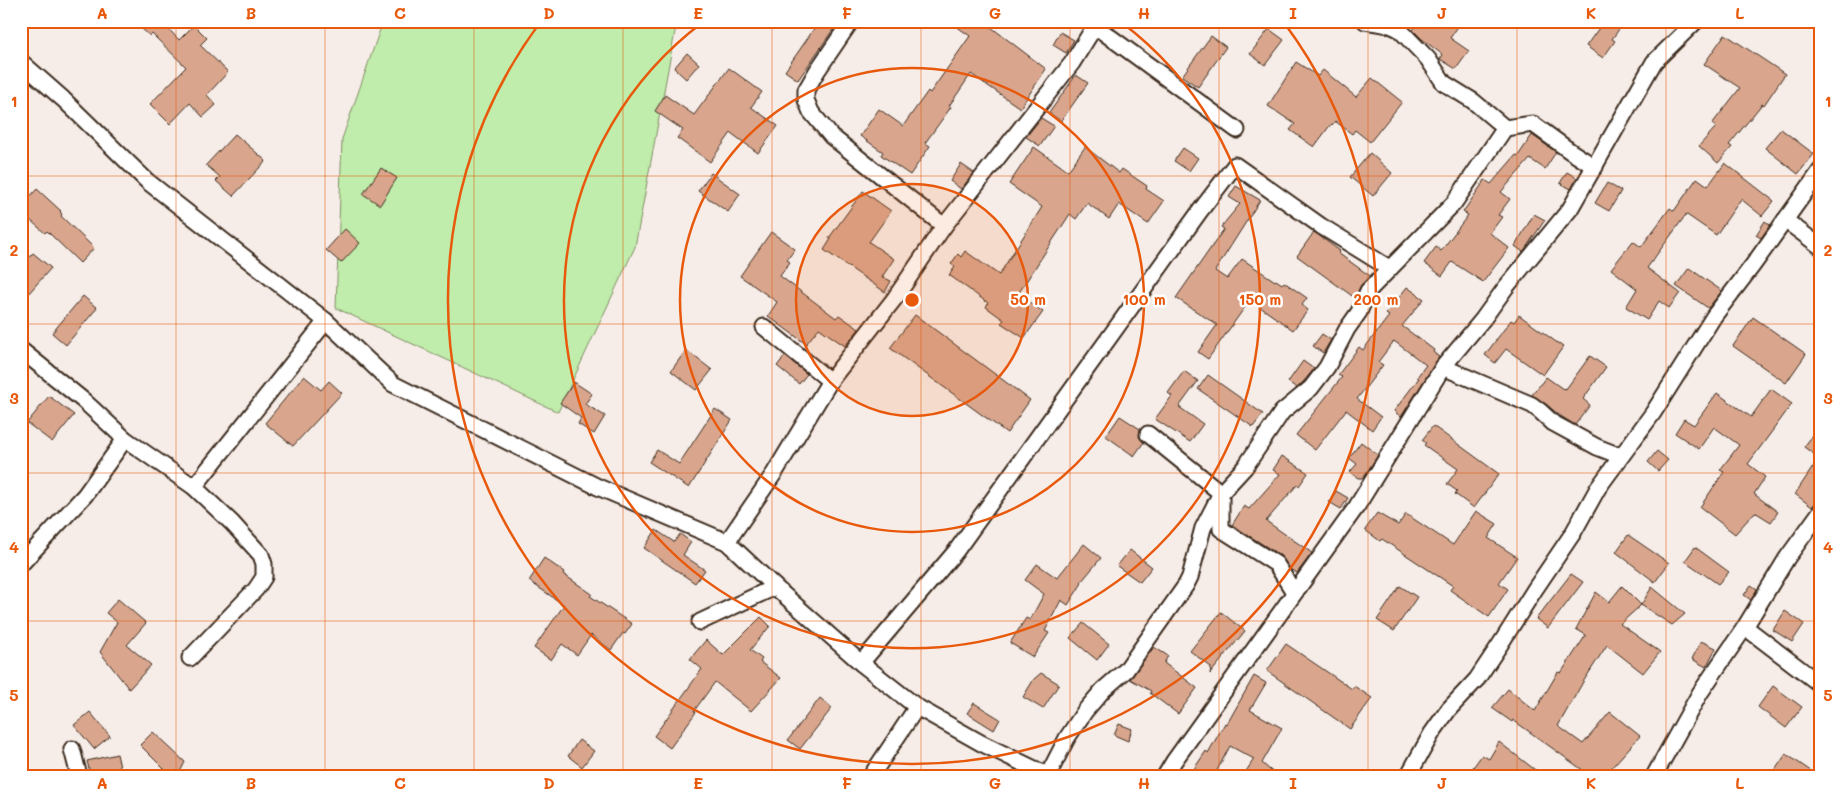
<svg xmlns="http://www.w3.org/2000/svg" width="1842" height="797" viewBox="0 0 1842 797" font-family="Mali,sans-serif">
  <rect width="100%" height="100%" fill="#f7ede8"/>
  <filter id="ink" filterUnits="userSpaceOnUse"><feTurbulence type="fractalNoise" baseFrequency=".02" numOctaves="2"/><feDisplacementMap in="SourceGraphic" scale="10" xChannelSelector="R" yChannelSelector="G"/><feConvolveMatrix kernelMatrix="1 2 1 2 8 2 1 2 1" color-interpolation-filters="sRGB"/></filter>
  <g filter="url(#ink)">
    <path fill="#c0edab" stroke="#7e8c64" d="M 383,21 L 677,21 L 635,247 L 558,412 L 336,308 L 342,139 Z"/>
    <g fill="#d9a68d" stroke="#3b2a1e">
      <path d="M 133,21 L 167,21 L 164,24 L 179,40 L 194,25 L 207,38 L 200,45 L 228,72 L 207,95 L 216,105 L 203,117 L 190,103 L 170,124 L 150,104 L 186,67 L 152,34 L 150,36 Z"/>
      <path d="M 801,21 L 839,21 L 798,80 L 785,71 L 814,29 Z"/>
      <path d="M 949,21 L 983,21 L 1046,69 L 1020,108 L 971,74 L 949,106 L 951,107 L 925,143 L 930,146 L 910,175 L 881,155 L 883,152 L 860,136 L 879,109 L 903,126 L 928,91 L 930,93 L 970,36 Z"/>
      <path d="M 1420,21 L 1462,21 L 1450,38 L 1469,51 L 1456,69 L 1440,59 L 1443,55 L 1422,39 L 1413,30 Z"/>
      <path d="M 1604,21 L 1625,21 L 1612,39 L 1615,41 L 1603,58 L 1586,46 Z"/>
      <path d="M 1269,29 L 1284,40 L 1265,65 L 1250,54 Z"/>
      <path d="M 1060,32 L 1074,40 L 1066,53 L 1053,45 Z"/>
      <path d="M 1725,34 L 1785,74 L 1764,105 L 1762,104 L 1729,145 L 1732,147 L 1718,163 L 1699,146 L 1716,127 L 1712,124 L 1740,88 L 1704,64 Z"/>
      <path d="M 1211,36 L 1226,47 L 1198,87 L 1182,76 Z"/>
      <path d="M 687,53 L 699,64 L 686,79 L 674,68 Z"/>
      <path d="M 1296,62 L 1318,76 L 1323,70 L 1356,97 L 1372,78 L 1402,102 L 1370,142 L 1355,130 L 1352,134 L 1335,121 L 1332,125 L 1331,124 L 1314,147 L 1290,130 L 1295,124 L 1268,106 Z"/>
      <path d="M 729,68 L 762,92 L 751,107 L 778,126 L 758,153 L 731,133 L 710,162 L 677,138 L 683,130 L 655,111 L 665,95 L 694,115 Z"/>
      <path d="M 1076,75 L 1088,83 L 1061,121 L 1049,113 Z"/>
      <path d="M 1041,118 L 1054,126 L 1040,146 L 1026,137 Z"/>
      <path d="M 1781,129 L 1814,154 L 1798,174 L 1765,148 Z"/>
      <path d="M 235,134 L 266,161 L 233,196 L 216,181 L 220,177 L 206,165 Z"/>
      <path d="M 1532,135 L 1556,152 L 1545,169 L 1530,159 L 1501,192 L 1510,199 L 1498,215 L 1502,217 L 1490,233 L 1509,248 L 1483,282 L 1452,262 L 1442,276 L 1424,263 L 1436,247 L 1441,251 L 1468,215 L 1463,212 L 1485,180 L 1491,184 L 1516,155 L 1518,156 Z"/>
      <path d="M 1034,147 L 1068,171 L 1085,147 L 1119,173 L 1122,169 L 1147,186 L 1146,189 L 1164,201 L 1148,224 L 1119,204 L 1109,219 L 1087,203 L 1076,219 L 1070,214 L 1018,294 L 1043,312 L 1024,338 L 1001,323 L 1004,320 L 986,307 L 988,303 L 949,275 L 955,267 L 951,264 L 958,254 L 961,257 L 965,251 L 999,275 L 1042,207 L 1009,184 Z"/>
      <path d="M 1183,148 L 1198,158 L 1189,171 L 1174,161 Z"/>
      <path d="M 1370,153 L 1392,173 L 1373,196 L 1350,177 Z"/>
      <path d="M 1725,163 L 1774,201 L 1762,216 L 1741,199 L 1716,235 L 1687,215 L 1685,216 L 1647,268 L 1680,293 L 1669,308 L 1659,301 L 1647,320 L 1626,307 L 1637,289 L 1611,269 L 1633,241 L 1641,247 L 1670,208 L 1674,211 L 1697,178 L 1708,186 Z"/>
      <path d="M 961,164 L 974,173 L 961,189 L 950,181 Z"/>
      <path d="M 381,168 L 397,178 L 380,205 L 363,194 Z"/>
      <path d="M 1567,172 L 1577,178 L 1571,189 L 1560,183 Z"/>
      <path d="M 711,173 L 740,194 L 728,212 L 698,191 Z"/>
      <path d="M 1607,183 L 1621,191 L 1609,211 L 1595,203 Z"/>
      <path d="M 1236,186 L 1260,200 L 1215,271 L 1227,279 L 1242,259 L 1275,281 L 1276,280 L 1282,284 L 1284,282 L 1307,298 L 1302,305 L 1308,310 L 1293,330 L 1250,300 L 1208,359 L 1198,352 L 1217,325 L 1176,298 L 1224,229 L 1221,227 L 1240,204 L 1229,197 Z"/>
      <path d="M 37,189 L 61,211 L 60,212 L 62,214 L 61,216 L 94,248 L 80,263 L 47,231 L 45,233 L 21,212 L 21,206 Z"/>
      <path d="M 863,191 L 891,211 L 869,242 L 894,259 L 882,277 L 891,281 L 885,292 L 824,250 L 831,239 L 829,238 Z"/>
      <path d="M 1534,214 L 1545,220 L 1523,252 L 1515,246 Z"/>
      <path d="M 1765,221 L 1770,225 L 1761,238 L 1756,235 Z"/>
      <path d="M 345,229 L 360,243 L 341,263 L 326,250 Z"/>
      <path d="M 771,232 L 795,249 L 787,260 L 790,262 L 780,276 L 836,318 L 839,315 L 859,329 L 845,346 L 819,328 L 806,344 L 768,316 L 777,302 L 740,276 Z"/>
      <path d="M 1314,232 L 1340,251 L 1338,253 L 1370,276 L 1361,285 L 1355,298 L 1297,256 Z"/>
      <path d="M 33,253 L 51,268 L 21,302 L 21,266 Z"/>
      <path d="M 1689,268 L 1722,291 L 1708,308 L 1676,286 Z"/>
      <path d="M 1407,287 L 1424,299 L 1402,326 L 1434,350 L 1433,352 L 1439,357 L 1401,417 L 1394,411 L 1419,378 L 1417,377 L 1426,365 L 1394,341 L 1378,362 L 1383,365 L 1357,399 L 1381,417 L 1372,430 L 1346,410 L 1315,450 L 1296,435 L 1342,377 L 1338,375 L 1359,347 L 1363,350 L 1389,316 L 1386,314 Z"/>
      <path d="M 83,296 L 97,308 L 66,345 L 52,333 Z"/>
      <path d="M 915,315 L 1030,400 L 1007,433 L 890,348 Z"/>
      <path d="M 1519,315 L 1563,347 L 1543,375 L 1506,349 L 1495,363 L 1485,355 L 1511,320 L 1514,322 Z"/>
      <path d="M 1753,317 L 1806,354 L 1786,383 L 1733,346 Z"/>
      <path d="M 1322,334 L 1331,340 L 1323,353 L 1313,346 Z"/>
      <path d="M 686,350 L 712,370 L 696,390 L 671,371 Z"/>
      <path d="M 785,356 L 807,374 L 799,384 L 777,366 Z"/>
      <path d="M 1590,356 L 1606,367 L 1583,399 L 1590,405 L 1575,425 L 1559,415 L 1546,404 L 1532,395 L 1546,377 L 1563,389 L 1564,388 L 1566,389 Z"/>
      <path d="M 1303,361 L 1314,369 L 1304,381 L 1297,388 L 1288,382 Z"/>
      <path d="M 1184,371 L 1198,381 L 1179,407 L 1203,424 L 1190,442 L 1155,419 L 1172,396 L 1168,393 Z"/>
      <path d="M 1208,375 L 1263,414 L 1253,427 L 1198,389 Z"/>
      <path d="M 304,376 L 321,390 L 329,381 L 342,393 L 293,446 L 265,423 Z"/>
      <path d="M 574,382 L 592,394 L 585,404 L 605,416 L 594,434 L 578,424 L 581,418 L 560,403 Z"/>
      <path d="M 1771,389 L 1792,404 L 1748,464 L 1765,477 L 1754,494 L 1778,512 L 1771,522 L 1755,512 L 1735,534 L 1700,507 L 1724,472 L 1720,470 L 1739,445 L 1714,427 L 1699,449 L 1675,433 L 1684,419 L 1694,425 L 1717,393 L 1751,417 Z"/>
      <path d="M 49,396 L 74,415 L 52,442 L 27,423 Z"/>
      <path d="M 715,409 L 732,420 L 689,488 L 649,462 L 657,450 L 679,464 Z"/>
      <path d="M 1120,416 L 1140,429 L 1139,437 L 1144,442 L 1134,456 L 1106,436 Z"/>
      <path d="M 1821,424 L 1821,495 L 1812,507 L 1795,494 L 1819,458 L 1804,447 Z"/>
      <path d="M 1433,426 L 1499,474 L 1474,508 L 1455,494 L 1457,491 L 1447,484 L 1458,469 L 1424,445 L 1426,443 L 1422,440 Z"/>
      <path d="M 1361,442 L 1378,455 L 1363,478 L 1358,478 L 1350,472 L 1357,464 L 1349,458 Z"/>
      <path d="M 1657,451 L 1668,460 L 1658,471 L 1648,462 Z"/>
      <path d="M 1282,456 L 1308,473 L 1299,486 L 1297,485 L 1266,521 L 1312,553 L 1297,573 L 1292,570 L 1292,571 L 1281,556 L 1232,525 L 1244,506 L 1249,509 L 1280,474 L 1273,470 Z"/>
      <path d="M 1336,491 L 1348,498 L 1341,509 L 1329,502 Z"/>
      <path d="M 1476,511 L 1497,524 L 1488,538 L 1517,557 L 1499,583 L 1508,589 L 1489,617 L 1450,590 L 1453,586 L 1382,539 L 1380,541 L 1365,530 L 1377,513 L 1398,525 L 1406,514 L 1453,545 Z"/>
      <path d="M 656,530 L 674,542 L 680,534 L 691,542 L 683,555 L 705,570 L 695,583 L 644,548 Z"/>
      <path d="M 1628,535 L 1669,563 L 1655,582 L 1616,552 Z"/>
      <path d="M 1084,544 L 1101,558 L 1081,582 L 1082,583 L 1068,605 L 1061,600 L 1045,631 L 1049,633 L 1033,657 L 1010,643 L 1026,618 L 1030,620 L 1044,594 L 1025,580 L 1037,564 L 1057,578 Z"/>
      <path d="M 1695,547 L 1729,572 L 1718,584 L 1685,561 Z"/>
      <path d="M 1130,550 L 1152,567 L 1140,582 L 1117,566 Z"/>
      <path d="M 544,558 L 564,572 L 563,574 L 592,594 L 590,596 L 632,624 L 625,634 L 623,633 L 611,650 L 591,635 L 577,655 L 562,644 L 551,660 L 534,648 L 564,605 L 529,581 Z"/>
      <path d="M 1571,574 L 1583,582 L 1548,628 L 1536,619 Z"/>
      <path d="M 1751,585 L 1757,589 L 1751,600 L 1744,595 Z"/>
      <path d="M 1400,586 L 1417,597 L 1394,631 L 1377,620 Z"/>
      <path d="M 1622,586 L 1641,605 L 1620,624 L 1660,652 L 1643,673 L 1607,645 L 1583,682 L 1558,726 L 1583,744 L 1610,712 L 1640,736 L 1604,776 L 1591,776 L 1513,720 L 1512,722 L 1492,708 L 1508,689 L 1535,711 L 1558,672 L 1561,673 L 1586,635 L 1576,629 L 1596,592 L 1609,602 Z"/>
      <path d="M 1652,587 L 1685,614 L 1672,625 L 1641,605 Z"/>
      <path d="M 118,599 L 146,623 L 127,645 L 151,665 L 129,689 L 100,652 L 117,622 L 106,613 Z"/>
      <path d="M 1785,611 L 1804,624 L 1792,642 L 1773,630 Z"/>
      <path d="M 1221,612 L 1245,631 L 1210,674 L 1211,667 L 1190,651 Z"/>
      <path d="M 761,617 L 770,626 L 750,650 L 762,659 L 760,662 L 781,678 L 751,711 L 715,682 L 694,711 L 696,712 L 670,748 L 654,736 L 702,669 L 690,659 L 706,640 L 723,655 Z"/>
      <path d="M 1083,623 L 1109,644 L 1097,660 L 1070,638 Z"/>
      <path d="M 1701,641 L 1716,648 L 1706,667 L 1692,659 Z"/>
      <path d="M 1286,644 L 1352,689 L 1354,686 L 1372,698 L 1350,729 L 1267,671 Z"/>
      <path d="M 1154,647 L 1168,656 L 1164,663 L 1197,688 L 1178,714 L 1150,693 L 1151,691 L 1130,679 Z"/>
      <path d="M 1041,673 L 1059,684 L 1043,709 L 1023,697 L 1034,679 Z"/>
      <path d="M 1254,676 L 1266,683 L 1250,710 L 1282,728 L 1262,763 L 1277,776 L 1243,776 L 1254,759 L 1230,746 L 1214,776 L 1199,776 L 1192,772 L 1206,751 L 1208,753 L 1225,723 L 1227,724 Z"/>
      <path d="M 1773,686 L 1802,707 L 1786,728 L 1758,707 Z"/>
      <path d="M 820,698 L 832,708 L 800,749 L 788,740 Z"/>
      <path d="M 974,703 L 1000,719 L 994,730 L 967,713 Z"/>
      <path d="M 90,712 L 110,736 L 94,749 L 74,725 Z"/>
      <path d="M 1119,724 L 1132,729 L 1128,741 L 1114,735 Z"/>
      <path d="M 153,732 L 185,762 L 178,776 L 171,776 L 140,745 Z"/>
      <path d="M 579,740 L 594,751 L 582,767 L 568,756 Z"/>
      <path d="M 1499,742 L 1543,776 L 1478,776 L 1471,770 L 1482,755 L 1489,759 Z"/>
      <path d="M 117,754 L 122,776 L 91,776 L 87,761 Z"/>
      <path d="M 1786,754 L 1818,776 L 1771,776 Z"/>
    </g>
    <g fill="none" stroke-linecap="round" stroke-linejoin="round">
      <g stroke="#3b2a1e" stroke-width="19">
        <g id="minor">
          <path d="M 851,21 L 817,71 L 806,90 L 806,100 L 811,112 L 831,136 L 944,226"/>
          <path d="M 1365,21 L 1390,25 L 1399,29 L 1428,59 L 1444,83 L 1473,101 L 1505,128 L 1533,124 L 1570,151 L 1595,167"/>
          <path d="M 1095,26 L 1237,130"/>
          <path d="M 21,62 L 63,99 L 147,181 L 326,321 L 393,384 L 598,487 L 727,542 L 775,587 L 861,663 L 917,707 L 981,743 L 1049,776"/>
          <path d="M 1785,220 L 1821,247"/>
          <path d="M 764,327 L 830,381"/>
          <path d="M 21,350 L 84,401 L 125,439 L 194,487 L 232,523 L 261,555 L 264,564 L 264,577 L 256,589 L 190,658"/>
          <path d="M 1443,367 L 1532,405 L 1540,411 L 1553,423 L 1597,447 L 1620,456"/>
          <path d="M 1148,434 L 1221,493"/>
          <path d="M 194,487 L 326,321"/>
          <path d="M 1221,497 L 1221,529 L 1276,564 L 1294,592"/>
          <path d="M 727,542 L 775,472 L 830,381 L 895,298 L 944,226 L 1072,63 L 1098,21"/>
          <path d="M 21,564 L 85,495 L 125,439"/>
          <path d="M 700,622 L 775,587"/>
          <path d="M 1745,627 L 1821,685"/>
          <path d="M 861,663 L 956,551 L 1200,211 L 1235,165 L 1321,226 L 1389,268"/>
          <path d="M 72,749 L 79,776"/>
          <path d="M 1048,775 L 1067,738 L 1085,711 L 1103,690 L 1126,670 L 1186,585 L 1190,577 L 1203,528 L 1221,493 L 1245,467 L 1282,412 L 1311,388 L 1327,367 L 1347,329 L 1359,312 L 1368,291 L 1454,203 L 1505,128"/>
          <path d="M 871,776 L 917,707"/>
          <path d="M 1165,776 L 1174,761 L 1357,506 L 1443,367 L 1483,319 L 1506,287 L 1570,209 L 1654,62 L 1696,21"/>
          <path d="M 1408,776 L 1432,733 L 1449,709 L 1477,679 L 1501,643 L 1535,589 L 1573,533 L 1598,488 L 1653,413 L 1714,316 L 1753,265 L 1821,170"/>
          <path d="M 1654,776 L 1700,693 L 1745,627 L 1787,558 L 1821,511"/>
        </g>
      </g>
      <use href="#minor" stroke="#fff" stroke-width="15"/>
    </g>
  </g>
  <path fill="none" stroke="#e8590c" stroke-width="1" stroke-opacity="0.55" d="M 176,21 L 176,776M 325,21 L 325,776M 474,21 L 474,776M 623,21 L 623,776M 772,21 L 772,776M 921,21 L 921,776M 1070,21 L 1070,776M 1219,21 L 1219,776M 1368,21 L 1368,776M 1517,21 L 1517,776M 1666,21 L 1666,776M 21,176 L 1821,176M 21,324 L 1821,324M 21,473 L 1821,473M 21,621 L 1821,621"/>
  <circle cx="912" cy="300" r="116" fill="#e8590c" fill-opacity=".12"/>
  <g fill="none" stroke="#e8590c" stroke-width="2.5">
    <circle cx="912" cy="300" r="116"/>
    <circle cx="912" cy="300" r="232"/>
    <path d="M1121 22A348 348 0 1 1 703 22"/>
    <path d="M1285 24A464 464 0 1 1 539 24"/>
  </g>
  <circle cx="912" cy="300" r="8" fill="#e8590c" stroke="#fff" stroke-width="2.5"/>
  <g font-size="15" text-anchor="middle" font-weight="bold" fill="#e8590c" stroke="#fff" stroke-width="5" stroke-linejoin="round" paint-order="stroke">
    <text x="1028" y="305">50 m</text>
    <text x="1144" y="305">100 m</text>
    <text x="1260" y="305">150 m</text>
    <text x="1376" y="305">200 m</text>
  </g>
  <rect width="1842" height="797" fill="none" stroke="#fff" stroke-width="55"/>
  <rect x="28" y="28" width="1786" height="742" fill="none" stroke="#e8590c" stroke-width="2"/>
  <g font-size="16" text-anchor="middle" font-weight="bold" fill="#e8590c">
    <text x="102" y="19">A</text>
    <text x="251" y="19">B</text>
    <text x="400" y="19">C</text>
    <text x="549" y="19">D</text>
    <text x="698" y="19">E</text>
    <text x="847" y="19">F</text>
    <text x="995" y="19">G</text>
    <text x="1144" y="19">H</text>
    <text x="1293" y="19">I</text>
    <text x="1442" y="19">J</text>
    <text x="1591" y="19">K</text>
    <text x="1740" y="19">L</text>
    <text x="14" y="107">1</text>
    <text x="1828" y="107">1</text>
    <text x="14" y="256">2</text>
    <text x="1828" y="256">2</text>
    <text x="14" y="404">3</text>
    <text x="1828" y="404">3</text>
    <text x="14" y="553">4</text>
    <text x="1828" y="553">4</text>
    <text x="14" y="701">5</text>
    <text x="1828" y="701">5</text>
    <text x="102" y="789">A</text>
    <text x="251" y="789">B</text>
    <text x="400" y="789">C</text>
    <text x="549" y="789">D</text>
    <text x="698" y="789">E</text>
    <text x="847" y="789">F</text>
    <text x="995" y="789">G</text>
    <text x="1144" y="789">H</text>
    <text x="1293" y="789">I</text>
    <text x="1442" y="789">J</text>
    <text x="1591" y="789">K</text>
    <text x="1740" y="789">L</text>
  </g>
</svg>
